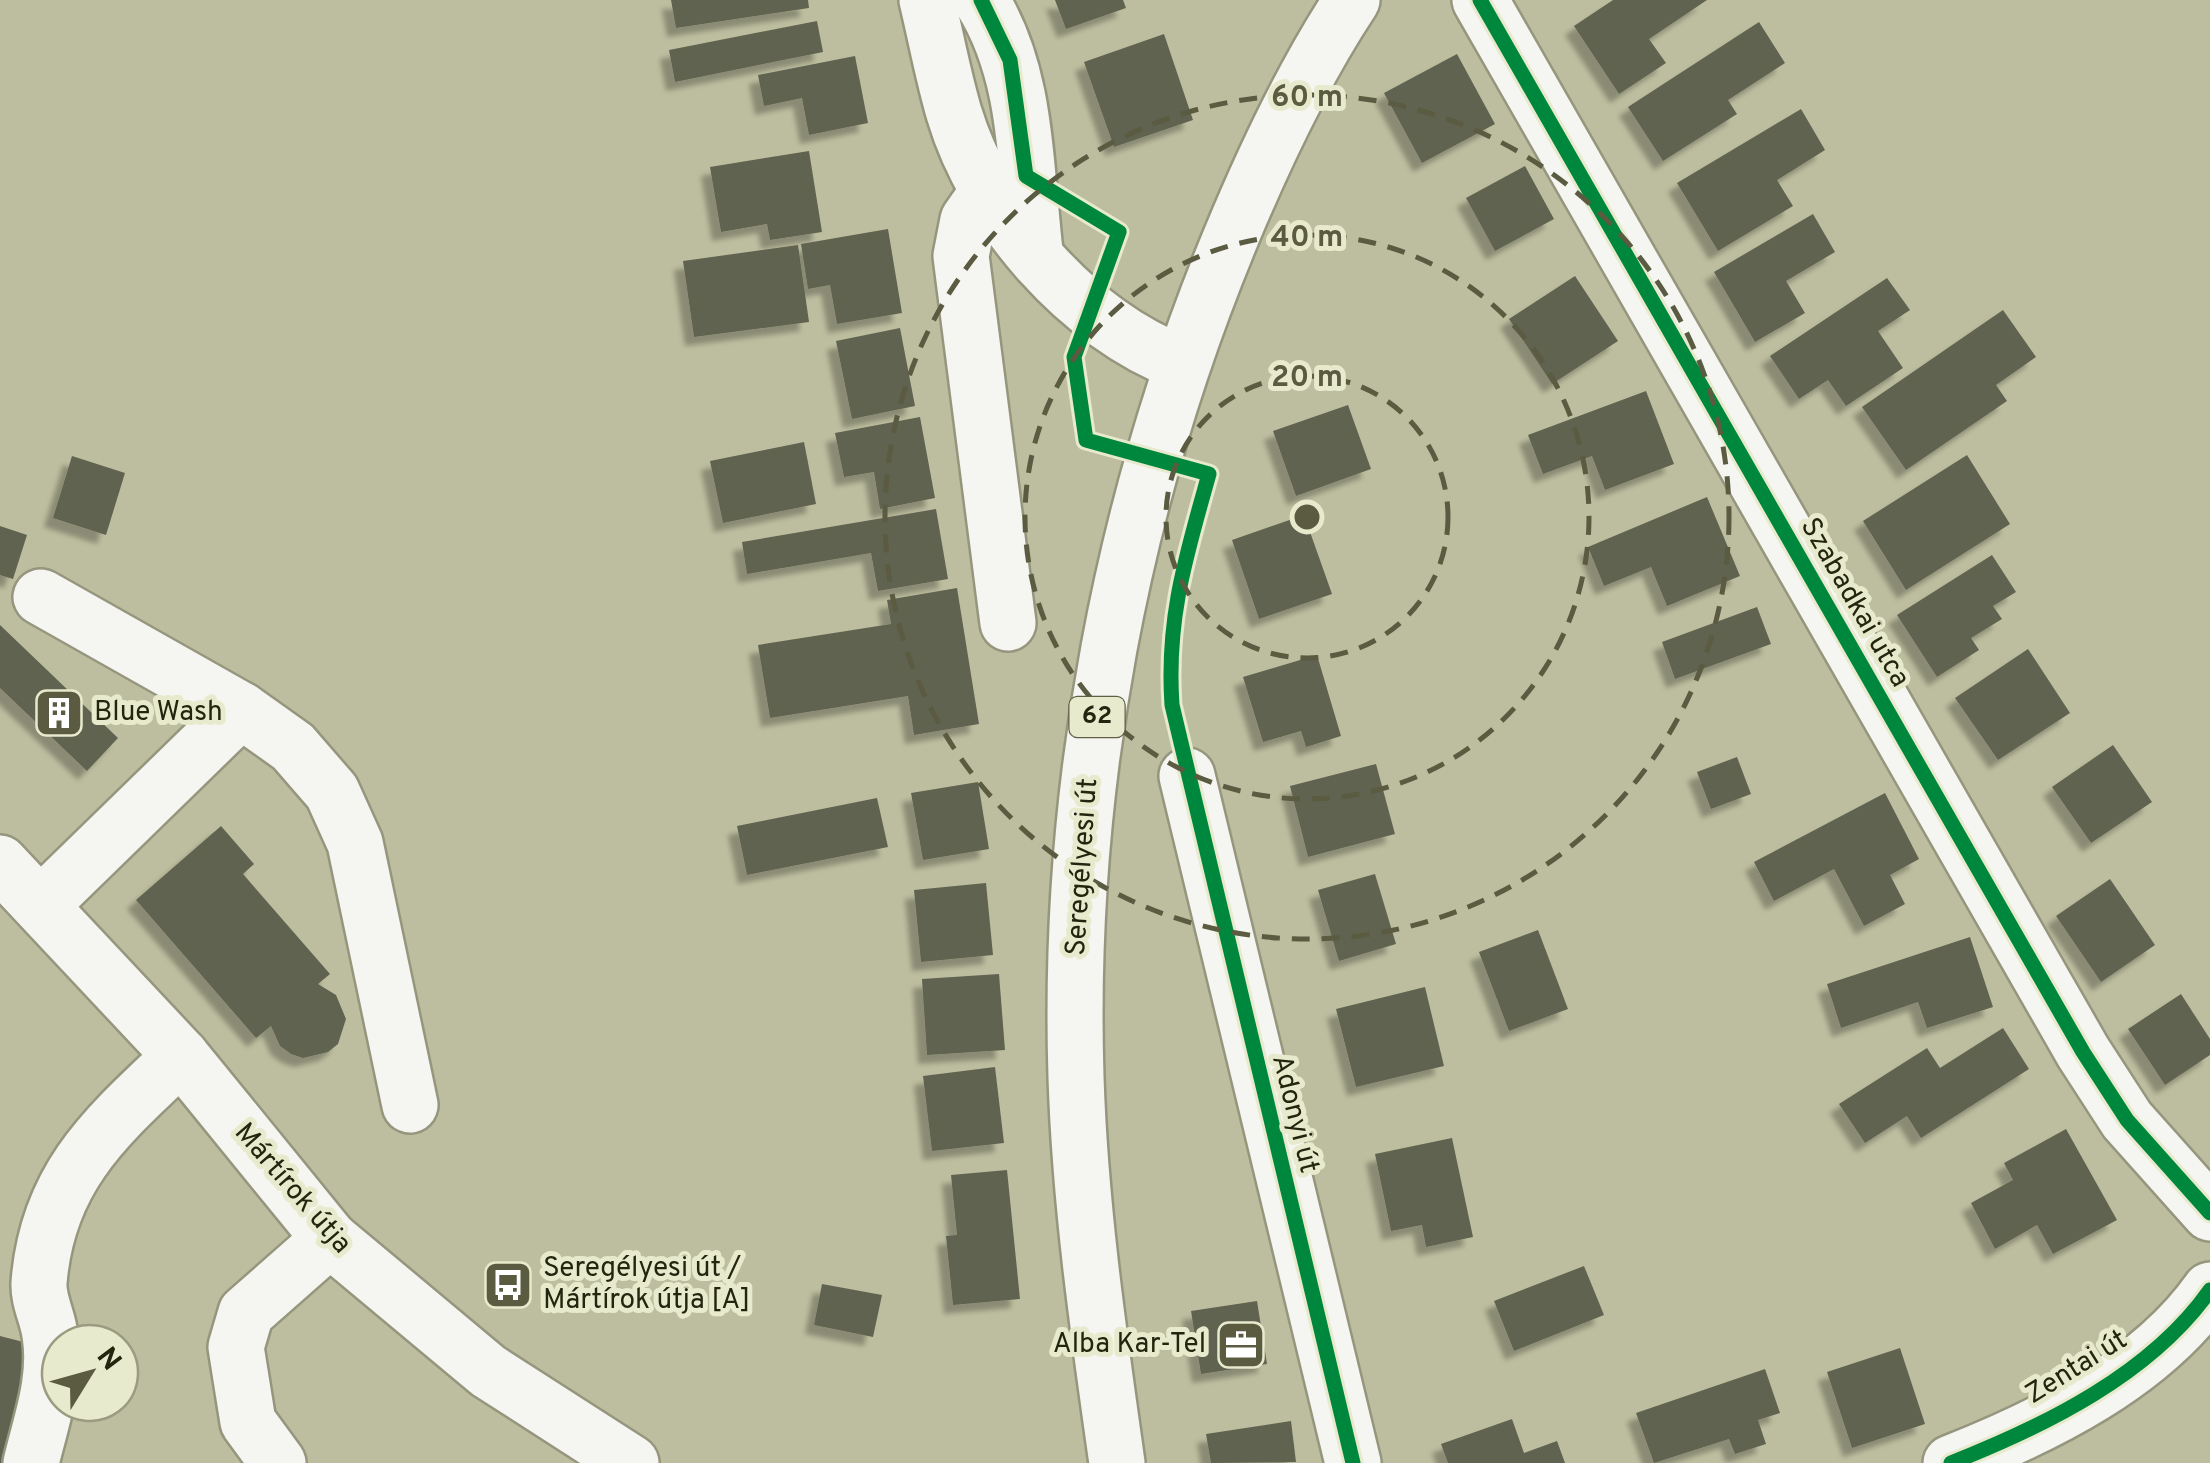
<svg xmlns="http://www.w3.org/2000/svg" width="2210" height="1463" viewBox="0 0 2210 1463" font-family="Overpass,sans-serif">
  <defs>
    <filter id="shadow"><feDropShadow dx="-9" dy="9" stdDeviation="2.5" flood-color="#0004"/></filter>
  </defs>
  <rect width="100%" height="100%" fill="#bdbe9f"/>
  <g fill="#60634f" filter="url(#shadow)">
    <path d="M 671,0 L 808,0 L 809,8 L 676,28 Z"/>
    <path d="M 1055,0 L 1123,0 L 1126,8 L 1066,29 Z"/>
    <path d="M 1613,0 L 1707,0 L 1649,39 L 1666,63 L 1619,94 L 1574,26 Z"/>
    <path d="M 817,21 L 823,52 L 675,82 L 669,50 Z"/>
    <path d="M 1759,22 L 1785,63 L 1728,100 L 1737,114 L 1663,161 L 1628,107 Z"/>
    <path d="M 1164,34 L 1193,120 L 1114,147 L 1084,62 Z"/>
    <path d="M 1457,54 L 1495,124 L 1422,163 L 1384,93 Z"/>
    <path d="M 855,56 L 868,123 L 809,135 L 802,98 L 764,106 L 758,75 Z"/>
    <path d="M 1801,109 L 1825,150 L 1777,180 L 1793,206 L 1718,251 L 1677,183 Z"/>
    <path d="M 809,151 L 822,232 L 770,240 L 767,224 L 721,232 L 710,167 Z"/>
    <path d="M 1525,166 L 1554,219 L 1495,251 L 1466,198 Z"/>
    <path d="M 1813,214 L 1835,252 L 1786,281 L 1805,313 L 1755,342 L 1714,272 Z"/>
    <path d="M 888,229 L 902,313 L 837,324 L 830,285 L 808,289 L 801,244 Z"/>
    <path d="M 798,245 L 809,322 L 694,337 L 683,261 Z"/>
    <path d="M 1575,276 L 1618,341 L 1552,384 L 1509,319 Z"/>
    <path d="M 1887,278 L 1910,310 L 1878,331 L 1903,368 L 1846,406 L 1828,380 L 1799,399 L 1770,356 Z"/>
    <path d="M 2003,310 L 2036,357 L 1996,385 L 2007,401 L 1906,470 L 1862,407 Z"/>
    <path d="M 900,328 L 915,406 L 852,419 L 836,341 Z"/>
    <path d="M 1646,391 L 1674,464 L 1605,490 L 1592,456 L 1543,474 L 1528,435 Z"/>
    <path d="M 1348,405 L 1371,469 L 1296,496 L 1273,431 Z"/>
    <path d="M 920,417 L 935,498 L 880,509 L 874,472 L 844,477 L 835,433 Z"/>
    <path d="M 804,442 L 816,504 L 723,523 L 710,461 Z"/>
    <path d="M 1967,455 L 2010,524 L 1906,590 L 1863,521 Z"/>
    <path d="M 72,456 L 125,473 L 106,535 L 53,518 Z"/>
    <path d="M 1707,497 L 1740,576 L 1667,606 L 1651,567 L 1604,586 L 1588,547 Z"/>
    <path d="M 936,509 L 948,579 L 878,591 L 871,553 L 747,574 L 742,542 Z"/>
    <path d="M 1304,515 L 1332,594 L 1259,619 L 1232,540 Z"/>
    <path d="M 0,526 L 27,535 L 13,579 L 0,575 Z"/>
    <path d="M 1992,555 L 2016,592 L 1993,606 L 2002,619 L 1971,638 L 1979,650 L 1937,677 L 1897,615 Z"/>
    <path d="M 957,588 L 979,724 L 914,735 L 908,696 L 770,718 L 758,645 L 891,624 L 887,600 Z"/>
    <path d="M 1757,607 L 1771,644 L 1675,679 L 1662,642 Z"/>
    <path d="M 0,625 L 118,738 L 87,771 L 0,688 Z"/>
    <path d="M 2028,649 L 2070,713 L 1998,760 L 1955,698 Z"/>
    <path d="M 1317,655 L 1341,736 L 1306,747 L 1301,731 L 1263,742 L 1243,677 Z"/>
    <path d="M 2113,745 L 2152,802 L 2091,843 L 2052,787 Z"/>
    <path d="M 1737,757 L 1751,794 L 1711,809 L 1697,772 Z"/>
    <path d="M 1376,764 L 1395,834 L 1308,857 L 1290,786 Z"/>
    <path d="M 978,782 L 989,849 L 923,860 L 911,793 Z"/>
    <path d="M 1885,793 L 1919,859 L 1890,875 L 1905,904 L 1864,926 L 1834,869 L 1774,901 L 1754,862 Z"/>
    <path d="M 877,798 L 888,847 L 747,875 L 737,826 Z"/>
    <path d="M 221,826 L 254,864 L 243,874 L 330,974 L 318,984 L 336,995 L 346,1019 L 338,1044 L 328,1052 L 303,1058 L 291,1054 L 280,1046 L 271,1026 L 256,1038 L 136,900 Z"/>
    <path d="M 1375,874 L 1396,944 L 1339,961 L 1318,890 Z"/>
    <path d="M 2110,879 L 2155,945 L 2101,982 L 2056,916 Z"/>
    <path d="M 986,883 L 993,955 L 921,962 L 914,890 Z"/>
    <path d="M 1538,930 L 1568,1009 L 1509,1031 L 1479,952 Z"/>
    <path d="M 1970,937 L 1993,1007 L 1927,1028 L 1918,1002 L 1841,1028 L 1827,984 Z"/>
    <path d="M 999,974 L 1005,1050 L 927,1055 L 922,979 Z"/>
    <path d="M 1425,987 L 1444,1066 L 1356,1087 L 1336,1009 Z"/>
    <path d="M 2181,994 L 2210,1039 L 2210,1055 L 2165,1085 L 2128,1029 Z"/>
    <path d="M 2003,1028 L 2029,1069 L 1921,1138 L 1907,1116 L 1865,1143 L 1839,1104 L 1927,1048 L 1940,1068 Z"/>
    <path d="M 995,1067 L 1004,1143 L 932,1151 L 923,1076 Z"/>
    <path d="M 2066,1129 L 2117,1220 L 2053,1254 L 2037,1225 L 1995,1249 L 1971,1203 L 2013,1180 L 2004,1163 Z"/>
    <path d="M 1452,1138 L 1473,1237 L 1426,1247 L 1422,1225 L 1391,1231 L 1375,1154 Z"/>
    <path d="M 1007,1170 L 1020,1299 L 953,1305 L 946,1236 L 957,1235 L 951,1175 Z"/>
    <path d="M 1584,1266 L 1604,1315 L 1514,1351 L 1494,1301 Z"/>
    <path d="M 822,1284 L 882,1295 L 873,1337 L 814,1325 Z"/>
    <path d="M 1257,1301 L 1267,1364 L 1201,1374 L 1191,1311 Z"/>
    <path d="M 0,1336 L 39,1346 L 9,1463 L 0,1463 Z"/>
    <path d="M 1900,1348 L 1925,1424 L 1852,1448 L 1827,1372 Z"/>
    <path d="M 1765,1369 L 1780,1413 L 1758,1420 L 1766,1444 L 1735,1454 L 1729,1439 L 1654,1463 L 1636,1413 Z"/>
    <path d="M 1512,1419 L 1524,1453 L 1557,1441 L 1565,1463 L 1448,1463 L 1441,1444 Z"/>
    <path d="M 1291,1421 L 1296,1462 L 1211,1463 L 1206,1434 Z"/>
  </g>
  <g fill="none" stroke-linecap="round" stroke-linejoin="round">
    <g stroke="#95967d" stroke-width="60">
      <g id="minor">
        <path d="M 927,0 C 936,37 943,76 954,113 C 985,217 1079,325 1181,363"/>
        <path d="M 981,0 C 1028,74 1025,166 1035,251"/>
        <path d="M 1480,0 L 2083,1052 L 2127,1120 L 2210,1213"/>
        <path d="M 989,190 L 968,220 L 961,256 L 1008,623"/>
        <path d="M 41,597 L 241,710 L 293,747 L 332,792 L 355,843 L 410,1105"/>
        <path d="M 1187,776 L 1353,1463"/>
        <path d="M 0,863 L 181,1056 L 330,1239 L 488,1371 L 631,1463"/>
        <path d="M 42,904 L 241,710"/>
        <path d="M 31,1463 C 41,1421 57,1379 50,1335 C 48,1318 38,1300 39,1283 C 47,1176 108,1125 181,1056"/>
        <path d="M 278,1463 L 248,1422 L 236,1347 L 246,1313 L 330,1239"/>
        <path d="M 1951,1463 C 2045,1426 2151,1374 2210,1290"/>
      </g>
    </g>
    <g stroke="#95967d" stroke-width="60">
      <path id="major" d="M 1117,1463 C 1099,1336 1080,1206 1076,1077 C 1067,790 1121,502 1231,237 C 1265,155 1303,74 1352,0"/>
    </g>
    <use href="#minor" stroke="#f5f5f1" stroke-width="55"/>
    <use href="#major" stroke="#f5f5f1" stroke-width="55"/>
    <g stroke="#e8eacd" stroke-width="21">
      <g id="cycleway">
        <path d="M 981,0 L 1010,60 L 1026,176 L 1119,232 L 1074,357 L 1086,440 L 1209,474 C 1186,556 1166,619 1172,705 L 1353,1463"/>
        <path d="M 1480,0 L 2083,1052 L 2127,1120 L 2210,1213"/>
        <path d="M 1951,1463 C 2045,1426 2151,1374 2210,1290"/>
      </g>
    </g>
    <use href="#cycleway" stroke="#00873e" stroke-width="15"/>
  </g>
  <g fill="none" stroke="#5a5b41" stroke-width="5" stroke-dasharray="18 12">
    <circle cx="1307" cy="517" r="141"/>
    <circle cx="1307" cy="517" r="282"/>
    <circle cx="1307" cy="517" r="422"/>
  </g>
  <defs>
    <g id="building-square" transform="scale(2.5)"><rect x="-9" y="-9" width="18" height="18" rx="4" fill="#5a5b41" stroke="#e8eacd"/><path d="M-4-6H4V6H1V3H-1V6H-4ZM-2.5-4.3h1.7v1.8h-1.7ZM.8-4.3h1.7v1.8H.8ZM-2.5-1h1.7V.8h-1.7ZM.8-1h1.7V.8H.8Z" fill="#fff"/></g>
    <g id="bus-square" transform="scale(2.5)"><rect x="-9" y="-9" width="18" height="18" rx="4" fill="#5a5b41" stroke="#e8eacd"/><path d="M-5-6H5V4H4V6H2V4H-2V6H-4V4H-5ZM-3.5-4V0h7V-4ZM-3.5 1.2v1.5H-2V1.2ZM2 1.2v1.5H3.5V1.2Z" fill="#fff"/></g>
    <g id="office-square" transform="scale(2.5)"><rect x="-9" y="-9" width="18" height="18" rx="4" fill="#5a5b41" stroke="#e8eacd"/><path d="M-6-3h4V-5.5h4V-3h4V5H-6ZM-1-4.5V-3h2v-1.5ZM-6 0V1H6V0Z" fill="#fff"/></g>
  </defs>
  <g fill-rule="evenodd">
    <use href="#building-square" x="59" y="713"/>
    <use href="#bus-square" x="508" y="1285"/>
    <use href="#office-square" x="1241" y="1345"/>
  </g>
  <g text-anchor="middle" dominant-baseline="central" stroke-width="10" stroke-linejoin="round" paint-order="stroke">
    <rect fill="#e8eacd" stroke="#5f6047" stroke-width="2.5" x="1069.5" y="697" width="55" height="40" rx="8"/>
    <g font-size="25" font-weight="bold" fill="#24250e">
      <text x="1097" y="717">62</text>
    </g>
    <g font-size="28" fill="#24250e" stroke="#e8eacd">
      <text transform="translate(1854 603) rotate(60)">Szabadkai utca</text>
      <text transform="translate(1083 867) rotate(-86)">Seregélyesi út</text>
      <text transform="translate(1294 1114) rotate(76)">Adonyi út</text>
      <text transform="translate(292 1189) rotate(49)">Mártírok útja</text>
      <text transform="translate(2077 1368) rotate(-32)">Zentai út</text>
    </g>
    <g font-size="28" fill="#24250e" stroke="#e8eacd" text-anchor="start">
      <text x="94" y="713">Blue Wash</text>
      <text x="543" y="1269">Seregélyesi út /<tspan x="543" dy="32">Mártírok útja [A]</tspan></text>
      <text x="1206" y="1345" text-anchor="end">Alba Kar-Tel</text>
    </g>
  </g>
  <circle cx="1307" cy="517" r="15" fill="#5a5b41" stroke="#e8eacd" stroke-width="5"/>
  <g font-size="30" text-anchor="middle" font-weight="bold" fill="#5a5b41" stroke="#e8eacd" stroke-width="10" stroke-linejoin="round" paint-order="stroke">
    <text x="1307" y="106">60 m</text>
    <text x="1307" y="246">40 m</text>
    <text x="1307" y="386">20 m</text>
  </g>
  <g transform="translate(90 1373) rotate(53)"><circle r="48" fill="#e8eacd" stroke="#9a9b81" stroke-width="2.5"/>
  <path d="M0-8L18 38L0 25L-18 38Z" fill="#5a5b41"/>
  <text y="-15" font-size="28" font-weight="bold" text-anchor="middle" fill="#24250e">N</text>
  </g>
</svg>
